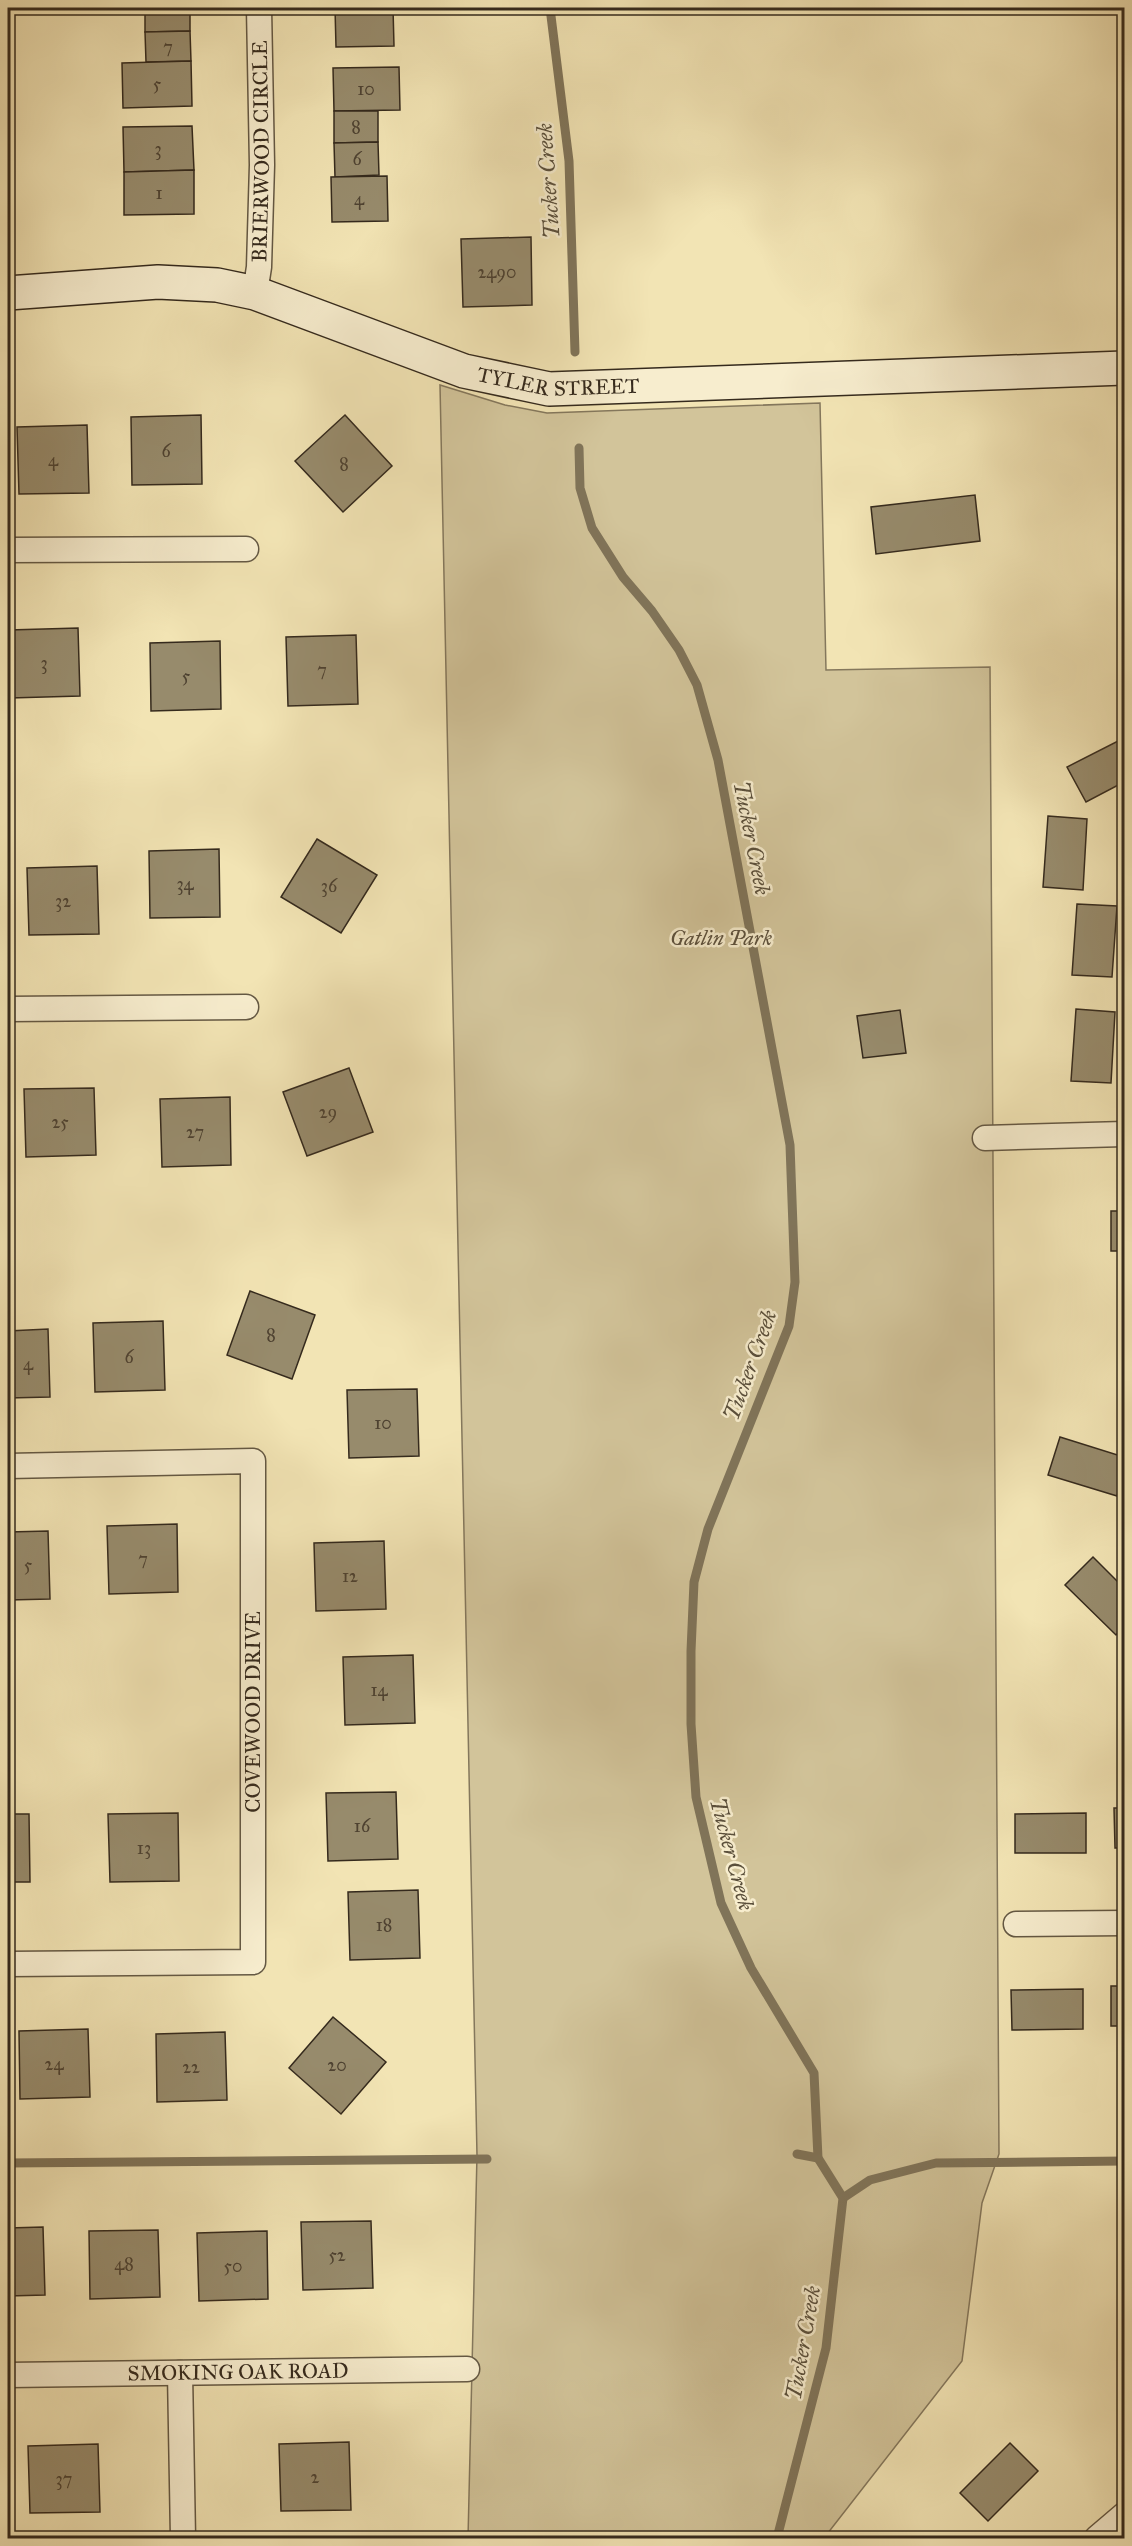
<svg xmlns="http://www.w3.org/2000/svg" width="1132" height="2546" viewBox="0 0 1132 2546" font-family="'IM FELL Great Primer',serif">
  <rect width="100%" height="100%" fill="#f2e4b4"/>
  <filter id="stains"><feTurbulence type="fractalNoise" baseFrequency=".00333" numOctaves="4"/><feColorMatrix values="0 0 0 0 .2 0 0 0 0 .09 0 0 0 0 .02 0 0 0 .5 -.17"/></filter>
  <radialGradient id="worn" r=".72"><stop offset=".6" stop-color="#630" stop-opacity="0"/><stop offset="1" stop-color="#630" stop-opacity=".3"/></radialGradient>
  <path fill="#d2c49a" stroke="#84775c" stroke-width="1.5" d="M 440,385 L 505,405 L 547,413 L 820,403 L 826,670 L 990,667 L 999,2154 L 982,2203 L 962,2361 L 824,2538 L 468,2538 L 477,2155 Z"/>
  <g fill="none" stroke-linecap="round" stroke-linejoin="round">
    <g stroke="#807459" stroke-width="9">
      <path d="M 550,8 L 569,161 L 575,352"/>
      <path d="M 579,448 L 580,488 L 592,528 L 623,577 L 652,611 L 679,650 L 697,685 L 718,760 L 790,1145 L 795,1282 L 789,1326 L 708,1529 L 694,1582 L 691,1651 L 691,1724 L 696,1797 L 721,1903 L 751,1968 L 814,2073 L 818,2158 L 843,2198 L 826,2348 L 777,2538"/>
      <path d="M 797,2154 L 818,2158"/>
      <path d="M 8,2163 L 487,2159"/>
      <path d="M 843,2198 L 870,2180 L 936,2163 L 1124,2161"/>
    </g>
  </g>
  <g fill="#978b6c" stroke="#352a1d" stroke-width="1.5">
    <path d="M 145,8 L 190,8 L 190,31 L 145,32 Z"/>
    <path d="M 335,8 L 393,8 L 394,46 L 336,47 Z"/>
    <path d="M 190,31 L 191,61 L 146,62 L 145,32 Z"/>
    <path d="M 191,61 L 192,106 L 123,108 L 122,63 Z"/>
    <path d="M 399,67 L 400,110 L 334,111 L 333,68 Z"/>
    <path d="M 334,111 L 378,111 L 378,142 L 334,143 Z"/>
    <path d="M 192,126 L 194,170 L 124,172 L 123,127 Z"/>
    <path d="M 378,142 L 379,175 L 335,177 L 334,143 Z"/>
    <path d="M 194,170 L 194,214 L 124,215 L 124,172 Z"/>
    <path d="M 387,176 L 388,221 L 332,222 L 331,177 Z"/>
    <path d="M 531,237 L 532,305 L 463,307 L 461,239 Z"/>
    <path d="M 201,415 L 202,484 L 132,485 L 131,417 Z"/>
    <path d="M 345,415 L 392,466 L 343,512 L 295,461 Z"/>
    <path d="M 87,425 L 89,493 L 19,494 L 17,427 Z"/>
    <path d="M 975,495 L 980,541 L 876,554 L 871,507 Z"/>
    <path d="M 78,628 L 80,696 L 10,698 L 9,630 Z"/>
    <path d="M 356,635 L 358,704 L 288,706 L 286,637 Z"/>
    <path d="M 220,641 L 221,709 L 151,711 L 150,643 Z"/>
    <path d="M 1124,738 L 1124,782 L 1086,802 L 1067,767 Z"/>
    <path d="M 1048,816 L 1087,819 L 1083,890 L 1043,887 Z"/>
    <path d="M 317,839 L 377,875 L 341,933 L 281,897 Z"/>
    <path d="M 219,849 L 220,917 L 150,918 L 149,851 Z"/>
    <path d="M 97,866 L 99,934 L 29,935 L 27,868 Z"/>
    <path d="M 1077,904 L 1117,906 L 1112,977 L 1072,975 Z"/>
    <path d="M 1076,1009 L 1115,1012 L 1111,1083 L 1071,1081 Z"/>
    <path d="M 900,1010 L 906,1053 L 863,1058 L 857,1016 Z"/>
    <path d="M 349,1068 L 373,1132 L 307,1156 L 283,1092 Z"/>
    <path d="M 94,1088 L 96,1155 L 26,1157 L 24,1089 Z"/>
    <path d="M 230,1097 L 231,1165 L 162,1167 L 160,1099 Z"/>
    <rect x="1111" y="1211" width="13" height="40"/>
    <path d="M 250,1291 L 315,1315 L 292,1379 L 227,1355 Z"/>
    <path d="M 163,1321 L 165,1390 L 95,1392 L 93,1323 Z"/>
    <path d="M 48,1329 L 50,1397 L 8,1398 L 8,1331 Z"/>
    <path d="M 417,1389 L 419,1456 L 349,1458 L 347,1390 Z"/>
    <path d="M 1060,1437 L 1124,1457 L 1124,1471 L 1117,1496 L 1048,1475 Z"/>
    <path d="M 177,1524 L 178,1592 L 109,1594 L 107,1526 Z"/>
    <path d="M 48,1531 L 50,1599 L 8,1600 L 8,1532 Z"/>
    <path d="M 384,1541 L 386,1609 L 316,1611 L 314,1543 Z"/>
    <path d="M 1093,1557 L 1124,1588 L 1124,1626 L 1116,1635 L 1065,1585 Z"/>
    <path d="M 413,1655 L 415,1723 L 345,1725 L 343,1657 Z"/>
    <path d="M 396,1792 L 398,1859 L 328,1861 L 326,1793 Z"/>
    <path d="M 1114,1808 L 1124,1808 L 1124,1848 L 1115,1848 Z"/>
    <path d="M 178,1813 L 179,1881 L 110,1882 L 108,1814 Z"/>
    <path d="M 1086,1813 L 1086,1853 L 1015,1853 L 1015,1814 Z"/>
    <path d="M 8,1814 L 29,1814 L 30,1882 L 8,1882 Z"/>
    <path d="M 418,1890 L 420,1958 L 350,1960 L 348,1892 Z"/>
    <rect x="1111" y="1986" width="13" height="40"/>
    <path d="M 1083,1989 L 1083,2029 L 1012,2030 L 1011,1990 Z"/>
    <path d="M 333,2017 L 386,2062 L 341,2114 L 289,2068 Z"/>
    <path d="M 88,2029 L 90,2097 L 20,2099 L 19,2031 Z"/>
    <path d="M 225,2032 L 227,2100 L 157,2102 L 156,2034 Z"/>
    <path d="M 371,2221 L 373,2288 L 303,2290 L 301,2222 Z"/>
    <path d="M 43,2227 L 45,2295 L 8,2296 L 8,2228 Z"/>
    <path d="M 158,2230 L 160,2297 L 90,2299 L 89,2231 Z"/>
    <path d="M 267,2231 L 268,2299 L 199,2301 L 197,2233 Z"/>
    <path d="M 349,2442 L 351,2510 L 281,2511 L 279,2444 Z"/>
    <path d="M 1010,2443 L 1038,2471 L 988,2521 L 960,2493 Z"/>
    <path d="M 98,2444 L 100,2512 L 30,2513 L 28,2446 Z"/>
  </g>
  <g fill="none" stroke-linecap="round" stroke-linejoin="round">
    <g stroke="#645843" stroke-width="27">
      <g id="street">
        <path id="s1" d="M 255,293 L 259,267 L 262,165 L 259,8"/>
        <path d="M 8,550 L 246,549"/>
        <path d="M 8,1009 L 246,1007"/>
        <path d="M 985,1138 L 1124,1134"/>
        <path d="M 8,1466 L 253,1461 L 253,1962 L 8,1964"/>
        <path d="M 1016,1924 L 1124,1923"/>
        <path d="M 180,2373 L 183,2538"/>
        <path id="s2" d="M 8,2375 L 467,2369"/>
        <path d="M 1097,2538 L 1124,2515"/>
      </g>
    </g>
    <g stroke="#352a1d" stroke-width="36">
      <g id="secondary">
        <path id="s3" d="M 8,293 L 158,282 L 217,285 L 255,293 L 464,371 L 549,389 L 1124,368"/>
      </g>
    </g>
    <use href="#street" stroke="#f7edce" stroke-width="24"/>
    <use href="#secondary" stroke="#f7edce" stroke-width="33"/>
  </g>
  <g text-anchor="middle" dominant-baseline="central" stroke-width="5" stroke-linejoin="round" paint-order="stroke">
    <g font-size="18" fill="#4e4231">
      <text x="168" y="47">7</text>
      <text x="157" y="84">5</text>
      <text x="366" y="89">10</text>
      <text x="356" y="127">8</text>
      <text x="158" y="149">3</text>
      <text x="357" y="159">6</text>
      <text x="159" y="193">1</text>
      <text x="359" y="199">4</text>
      <text x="497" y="272">2490</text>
      <text x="166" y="451">6</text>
      <text x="53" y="460">4</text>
      <text x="344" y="464">8</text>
      <text x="44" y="663">3</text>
      <text x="322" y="670">7</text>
      <text x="186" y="676">5</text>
      <text x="185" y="884">34</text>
      <text x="329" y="886">36</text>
      <text x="63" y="901">32</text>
      <text x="328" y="1112">29</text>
      <text x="60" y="1122">25</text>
      <text x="195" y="1132">27</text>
      <text x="271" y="1335">8</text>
      <text x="129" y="1357">6</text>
      <text x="28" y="1364">4</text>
      <text x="383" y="1423">10</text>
      <text x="143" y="1559">7</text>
      <text x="28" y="1565">5</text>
      <text x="350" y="1576">12</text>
      <text x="379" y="1690">14</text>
      <text x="362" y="1826">16</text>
      <text x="144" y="1848">13</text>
      <text x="384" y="1925">18</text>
      <text x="54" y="2064">24</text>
      <text x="337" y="2065">20</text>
      <text x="191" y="2067">22</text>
      <text x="337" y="2255">52</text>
      <text x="124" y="2264">48</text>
      <text x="233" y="2266">50</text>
      <text x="315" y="2477">2</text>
      <text x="64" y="2479">37</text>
    </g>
    <g font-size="21" fill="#352a1d" stroke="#f7edce">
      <text stroke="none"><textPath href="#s1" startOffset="142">BRIERWOOD CIRCLE</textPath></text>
      <text stroke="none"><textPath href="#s3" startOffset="567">TYLER STREET</textPath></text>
      <text transform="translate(253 1712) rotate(-90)">COVEWOOD DRIVE</text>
      <text stroke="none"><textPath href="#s2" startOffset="230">SMOKING OAK ROAD</textPath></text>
    </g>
    <g font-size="21" font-style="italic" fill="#5c503c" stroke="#f7edce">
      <text x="721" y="938">Gatlin Park</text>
    </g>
    <g font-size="22" font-style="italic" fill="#5a4f3b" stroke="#f7edce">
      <text transform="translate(548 181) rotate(-94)">Tucker Creek</text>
      <text transform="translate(752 838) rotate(79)">Tucker Creek</text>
      <text transform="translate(750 1365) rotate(-70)">Tucker Creek</text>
      <text transform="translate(732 1854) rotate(75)">Tucker Creek</text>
      <text transform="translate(803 2343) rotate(-80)">Tucker Creek</text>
    </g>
  </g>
  <rect width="1132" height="2546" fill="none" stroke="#f2e4b4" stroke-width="30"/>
  <rect x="9" y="9" width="1114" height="2528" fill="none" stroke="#352a1d" stroke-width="3"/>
  <rect x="15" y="15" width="1102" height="2516" fill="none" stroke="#352a1d" stroke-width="1.5"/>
  <rect width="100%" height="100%" filter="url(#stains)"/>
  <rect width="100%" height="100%" fill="url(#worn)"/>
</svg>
